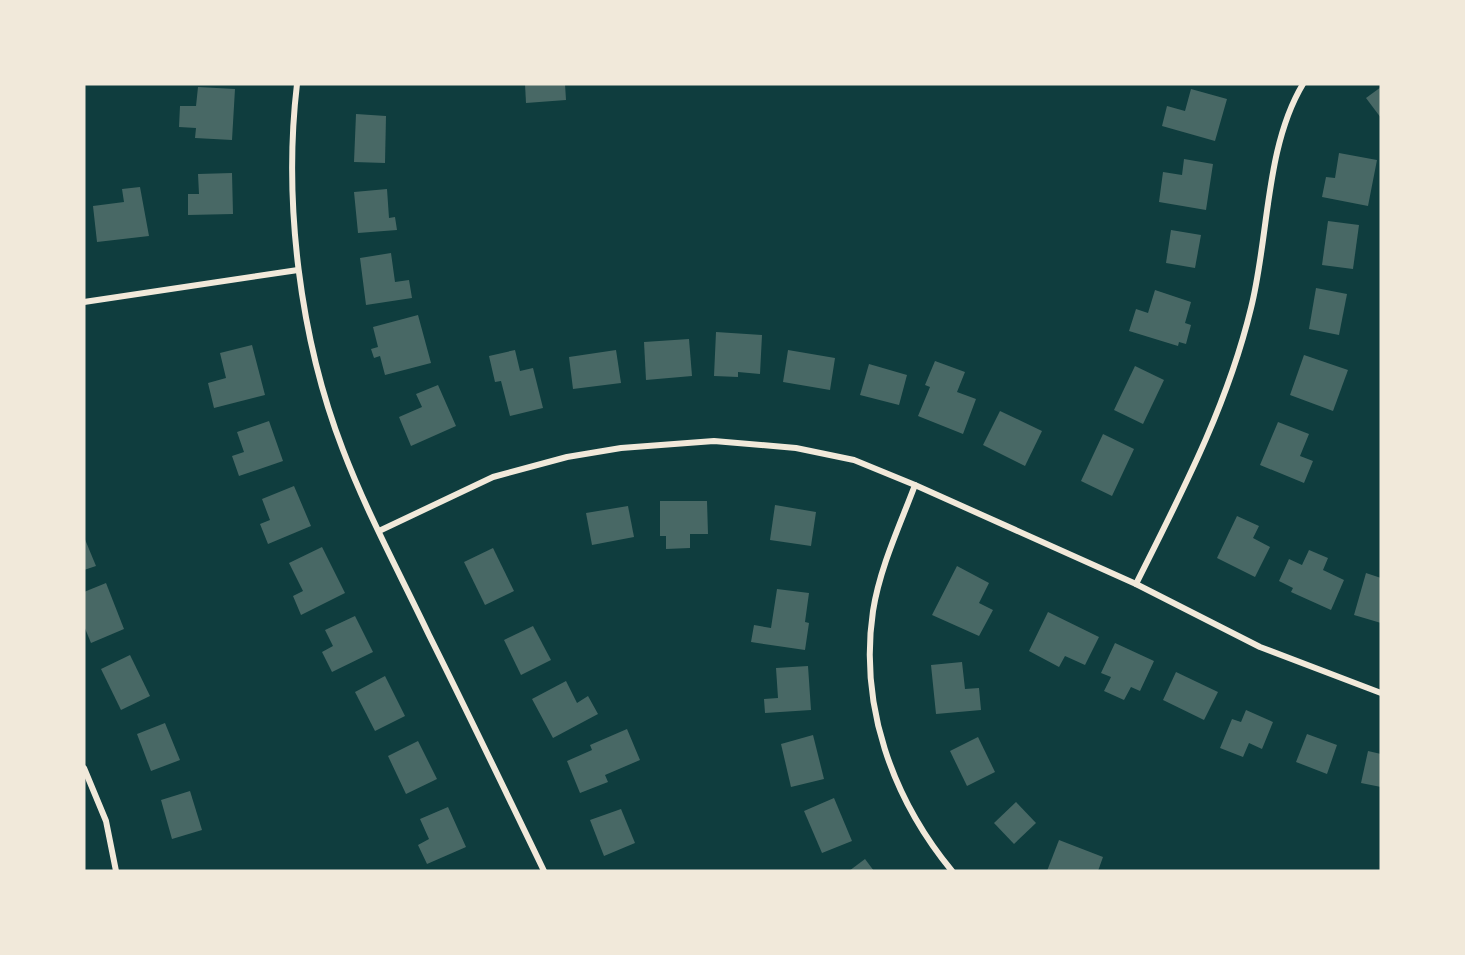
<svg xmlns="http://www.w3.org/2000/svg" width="1465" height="955" viewBox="0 0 1465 955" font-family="'Fira Sans',sans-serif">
  <rect width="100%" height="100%" fill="#0f3d3e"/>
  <g fill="#486865">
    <path d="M 525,84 L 565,84 L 566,100 L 526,103 Z"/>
    <path d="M 198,87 L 235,89 L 232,140 L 195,138 L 196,128 L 179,127 L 180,106 L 196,106 Z"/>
    <path d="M 1381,87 L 1381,118 L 1366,98 Z"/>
    <path d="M 1191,89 L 1227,99 L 1215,141 L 1162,126 L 1167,106 L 1185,111 Z"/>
    <path d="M 356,114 L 386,116 L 385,163 L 354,162 Z"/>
    <path d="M 1339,153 L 1377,160 L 1368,206 L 1322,197 L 1326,177 L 1335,178 Z"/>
    <path d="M 1184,159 L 1213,164 L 1206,210 L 1159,202 L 1163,172 L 1182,175 Z"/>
    <path d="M 232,173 L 233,214 L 188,215 L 188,194 L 199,194 L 198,174 Z"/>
    <path d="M 140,187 L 149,236 L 97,242 L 93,206 L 124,202 L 122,189 Z"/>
    <path d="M 387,189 L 389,218 L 395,217 L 397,230 L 358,233 L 354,192 Z"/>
    <path d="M 1328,221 L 1359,225 L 1353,269 L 1322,265 Z"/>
    <path d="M 1171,230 L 1201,235 L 1195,268 L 1166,263 Z"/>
    <path d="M 391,253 L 395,282 L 409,280 L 412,298 L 366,305 L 360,258 Z"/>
    <path d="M 1316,288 L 1347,294 L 1339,335 L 1309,329 Z"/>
    <path d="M 1155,290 L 1191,302 L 1185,323 L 1191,325 L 1186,344 L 1179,342 L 1178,346 L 1129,331 L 1136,309 L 1148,313 Z"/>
    <path d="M 418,315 L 431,363 L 385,375 L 380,356 L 374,358 L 371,349 L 378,347 L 373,327 Z"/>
    <path d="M 716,332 L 762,335 L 760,374 L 738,372 L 738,377 L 714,376 Z"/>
    <path d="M 689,339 L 692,376 L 646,380 L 644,342 Z"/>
    <path d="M 252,345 L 265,395 L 214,408 L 208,383 L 226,378 L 220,353 Z"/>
    <path d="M 515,350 L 520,371 L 533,368 L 543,408 L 510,416 L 501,381 L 495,382 L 489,356 Z"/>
    <path d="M 616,350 L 621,383 L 573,389 L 569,357 Z"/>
    <path d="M 788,350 L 835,358 L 830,390 L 783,382 Z"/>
    <path d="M 1304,355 L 1348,370 L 1333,411 L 1290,395 Z"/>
    <path d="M 935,361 L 965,372 L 957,392 L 976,399 L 963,434 L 918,416 L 930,387 L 925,385 Z"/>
    <path d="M 869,364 L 907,375 L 899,405 L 860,395 Z"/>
    <path d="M 1135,366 L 1164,380 L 1143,424 L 1114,410 Z"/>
    <path d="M 438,385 L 456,426 L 411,446 L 399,417 L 422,407 L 416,394 Z"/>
    <path d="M 1000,411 L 1042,431 L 1025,466 L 983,445 Z"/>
    <path d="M 269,421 L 283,461 L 239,476 L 232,456 L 244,452 L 237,432 Z"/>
    <path d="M 1278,422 L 1309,434 L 1300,456 L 1313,461 L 1304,483 L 1260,465 Z"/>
    <path d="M 1103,434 L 1134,449 L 1112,496 L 1081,481 Z"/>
    <path d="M 294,486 L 311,526 L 268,544 L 260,524 L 270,520 L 262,499 Z"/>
    <path d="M 660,501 L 707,501 L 708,534 L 690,534 L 690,548 L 666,549 L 666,536 L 660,536 Z"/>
    <path d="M 775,505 L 816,512 L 811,546 L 770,540 Z"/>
    <path d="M 628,506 L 634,537 L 592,545 L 586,513 Z"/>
    <path d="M 1237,516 L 1259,526 L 1253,538 L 1270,547 L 1255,577 L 1217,558 Z"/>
    <path d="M 84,537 L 96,566 L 84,570 Z"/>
    <path d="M 322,547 L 345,593 L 301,615 L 293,596 L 303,591 L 289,563 Z"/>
    <path d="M 493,548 L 514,591 L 485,605 L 464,562 Z"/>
    <path d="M 1309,550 L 1328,558 L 1323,570 L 1344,580 L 1331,610 L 1291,592 L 1293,588 L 1279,581 L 1289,559 L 1302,565 Z"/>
    <path d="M 957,566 L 989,583 L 979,603 L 993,610 L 979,636 L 932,615 Z"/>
    <path d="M 1366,573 L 1381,578 L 1381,623 L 1354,615 Z"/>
    <path d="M 106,583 L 124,629 L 91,643 L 84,626 L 84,592 Z"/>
    <path d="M 777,589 L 809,593 L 805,622 L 809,623 L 805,650 L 751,642 L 754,625 L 771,628 Z"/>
    <path d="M 1048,612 L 1099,637 L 1085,665 L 1065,656 L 1059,667 L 1029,651 Z"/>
    <path d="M 355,616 L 373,652 L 332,672 L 322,652 L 333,646 L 325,630 Z"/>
    <path d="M 533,626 L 551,660 L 521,675 L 504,640 Z"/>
    <path d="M 1115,643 L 1154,661 L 1140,691 L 1131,687 L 1124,700 L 1104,691 L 1111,677 L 1101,673 Z"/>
    <path d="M 130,655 L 150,696 L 121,710 L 101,669 Z"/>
    <path d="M 962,662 L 965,689 L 979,688 L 981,710 L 936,714 L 931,665 Z"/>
    <path d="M 808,666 L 811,710 L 765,713 L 764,699 L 778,698 L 776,668 Z"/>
    <path d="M 1176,672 L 1218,692 L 1204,720 L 1163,700 Z"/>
    <path d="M 385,676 L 405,716 L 375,731 L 355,692 Z"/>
    <path d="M 566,681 L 577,703 L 588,696 L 598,714 L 553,738 L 532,699 Z"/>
    <path d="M 1246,710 L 1273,722 L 1262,749 L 1249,743 L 1243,757 L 1220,748 L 1232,719 L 1241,722 Z"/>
    <path d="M 165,723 L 180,760 L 151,771 L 137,734 Z"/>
    <path d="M 627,729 L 640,760 L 605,775 L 608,782 L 580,793 L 567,761 L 592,750 L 590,745 Z"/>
    <path d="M 1307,734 L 1337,745 L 1327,774 L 1296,762 Z"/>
    <path d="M 813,735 L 824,779 L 791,787 L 781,744 Z"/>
    <path d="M 978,737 L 995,772 L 967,786 L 950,751 Z"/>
    <path d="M 418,741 L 437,779 L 406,794 L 388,756 Z"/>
    <path d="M 1368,751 L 1381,754 L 1381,787 L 1361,783 Z"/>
    <path d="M 190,791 L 202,830 L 172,839 L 161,800 Z"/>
    <path d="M 834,798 L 852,841 L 822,853 L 804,811 Z"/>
    <path d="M 1016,802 L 1036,823 L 1014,844 L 994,823 Z"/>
    <path d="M 448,807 L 466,847 L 427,864 L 418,845 L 429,839 L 420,819 Z"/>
    <path d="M 621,809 L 635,843 L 604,856 L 590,820 Z"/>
    <path d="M 1059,840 L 1103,857 L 1098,871 L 1047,871 Z"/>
    <path d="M 865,859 L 874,871 L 849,871 Z"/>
  </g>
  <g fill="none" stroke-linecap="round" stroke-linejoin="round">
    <g stroke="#f1e9da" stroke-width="6">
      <path d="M 297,84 C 283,202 300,339 343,450 C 367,513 400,574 429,635 C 468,713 506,792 544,871"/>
      <path d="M 84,302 L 298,270"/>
      <path d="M 915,485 C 900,525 880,567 873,611 C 859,705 892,798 952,871"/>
      <path d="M 379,531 L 493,477 L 567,457 L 621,448 L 714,441 L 796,448 L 854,460 L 915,485 L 1136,584 L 1260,647 L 1381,693"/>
      <path d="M 1136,584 C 1181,494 1227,407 1251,308 C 1269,237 1265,147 1303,84"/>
      <path d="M 84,768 L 106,821 L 116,871"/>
    </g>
  </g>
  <rect width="1465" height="955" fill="none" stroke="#f1e9da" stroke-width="171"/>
</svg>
